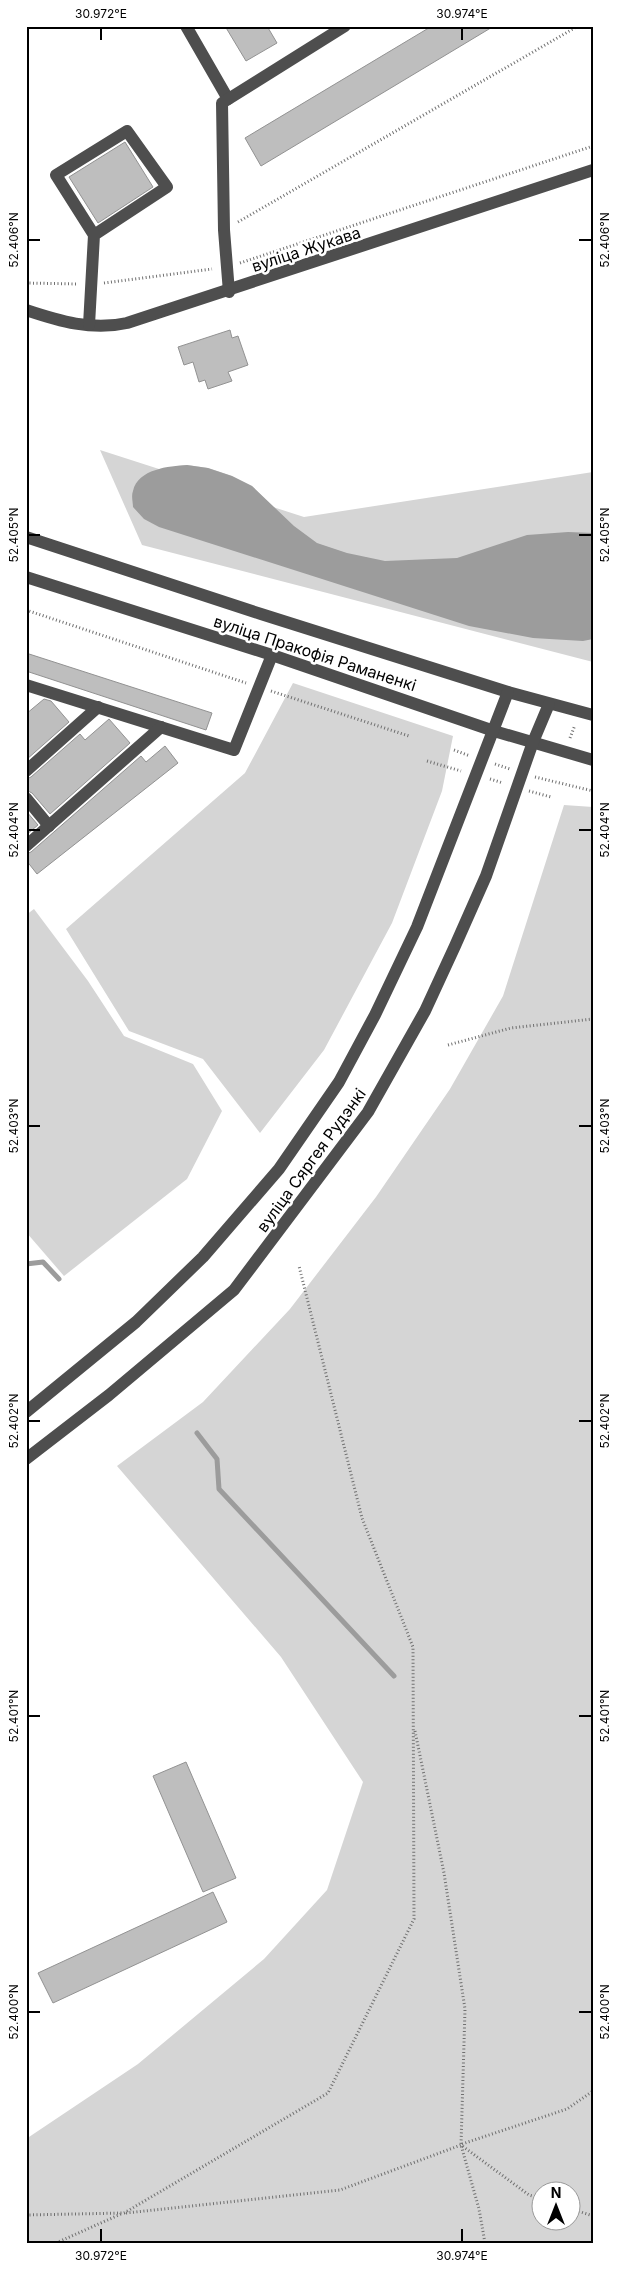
<svg xmlns="http://www.w3.org/2000/svg" width="619" height="2269" viewBox="0 0 619 2269" font-family="Inter,sans-serif">
  <rect width="100%" height="100%" fill="#fff"/>
  <g fill="#d5d5d5" fill-rule="evenodd">
    <path d="M 100,450 L 159,469 L 187,465 L 208,468 L 232,476 L 252,486 L 273,507 L 304,517 L 593,472 L 593,662 L 142,545 Z"/>
    <path d="M 293,683 L 453,736 L 442,791 L 392,923 L 324,1050 L 260,1133 L 203,1059 L 129,1031 L 66,929 L 245,773 Z"/>
    <path d="M 564,805 L 593,807 L 593,2243 L 26,2243 L 26,2139 L 138,2064 L 264,1959 L 327,1890 L 363,1782 L 281,1657 L 117,1466 L 203,1402 L 290,1309 L 376,1197 L 450,1089 L 503,996 ZM 542,2192 L 572,2192 L 572,2222 L 542,2222 Z"/>
    <path d="M 34,909 L 88,981 L 124,1036 L 193,1064 L 222,1111 L 187,1179 L 64,1276 L 26,1232 L 26,915 Z"/>
  </g>
  <path fill="#9c9c9c" d="M 187,465 L 208,468 L 232,476 L 252,486 L 294,526 L 317,543 L 347,553 L 385,561 L 457,558 L 527,535 L 568,532 L 593,533 L 593,639 L 583,641 L 533,638 L 469,626 L 159,527 L 144,519 L 133,507 C 133,502 131,496 133,491 C 138,469 169,466 187,465 Z"/>
  <g fill="none" stroke-linecap="round" stroke-linejoin="round">
    <g stroke="#9c9c9c" stroke-width="5">
      <path d="M 26,1264 L 43,1262 L 59,1279"/>
      <path d="M 197,1433 L 217,1459 L 219,1489 L 394,1676"/>
    </g>
  </g>
  <g fill="#bebebe" stroke="#929292">
    <path d="M 225,26 L 267,26 L 277,43 L 246,61 Z"/>
    <path d="M 432,26 L 494,26 L 261,166 L 245,138 Z"/>
    <path d="M 125,142 L 153,187 L 98,223 L 69,177 Z"/>
    <path d="M 230,330 L 232,338 L 238,336 L 248,365 L 228,372 L 232,381 L 208,389 L 205,380 L 199,382 L 193,362 L 184,365 L 178,347 Z"/>
    <path d="M 26,653 L 212,713 L 206,730 L 26,671 Z"/>
    <path d="M 44,699 L 51,701 L 69,722 L 26,760 L 26,714 Z"/>
    <path d="M 109,719 L 130,743 L 50,814 L 32,793 L 26,790 L 26,779 L 31,777 L 80,734 L 85,740 Z"/>
    <path d="M 165,746 L 178,763 L 37,874 L 26,860 L 26,854 L 31,852 L 141,756 L 146,762 Z"/>
    <path d="M 26,811 L 38,825 L 26,835 Z"/>
    <path d="M 186,1762 L 236,1878 L 203,1892 L 153,1776 Z"/>
    <path d="M 213,1892 L 227,1922 L 53,2003 L 38,1973 Z"/>
  </g>
  <g fill="none" stroke-linecap="round" stroke-linejoin="round">
    <g stroke="#707070" stroke-width="3" stroke-dasharray="1 2.5" stroke-linecap="butt">
      <path d="M 238,222 L 578,26"/>
      <path d="M 240,263 L 593,146"/>
      <path d="M 26,283 L 78,284"/>
      <path d="M 104,283 L 212,269"/>
      <path d="M 26,610 L 246,683"/>
      <path d="M 271,691 L 409,736"/>
      <path d="M 570,738 L 575,725"/>
      <path d="M 454,750 L 470,756"/>
      <path d="M 427,761 L 461,771"/>
      <path d="M 495,764 L 510,769"/>
      <path d="M 535,777 L 593,791"/>
      <path d="M 490,779 L 503,783"/>
      <path d="M 529,791 L 551,797"/>
      <path d="M 448,1045 L 511,1028 L 593,1019"/>
      <path d="M 415,1731 L 444,1873 L 465,2009 L 461,2145 L 479,2209 L 485,2243"/>
      <path d="M 462,2144 L 567,2109 L 593,2091"/>
      <path d="M 572,2209 L 593,2216"/>
      <path d="M 126,2213 L 340,2190 L 461,2145 L 529,2195 L 542,2199"/>
      <path d="M 26,2215 L 124,2213 L 328,2093 L 414,1919 L 413,1647 L 362,1518 L 299,1266"/>
      <path d="M 56,2243 L 121,2214"/>
    </g>
    <g stroke="#4e4e4e" stroke-width="12">
      <path d="M 186,26 L 228,99"/>
      <path d="M 229,292 L 224,230 L 222,103 L 345,26"/>
      <path d="M 26,310 C 59,321 92,331 127,323 L 593,170"/>
      <path d="M 89,325 L 94,235 L 167,187 L 127,131 L 56,175 L 94,235"/>
      <path d="M 26,537 L 261,614 L 508,692 L 593,715"/>
      <path d="M 26,577 L 272,655 L 494,731 L 593,760"/>
      <path d="M 26,685 L 234,750 L 272,655"/>
      <path d="M 26,771 L 98,707"/>
      <path d="M 26,798 L 49,826"/>
      <path d="M 26,846 L 161,727"/>
      <path d="M 26,1412 L 136,1322 L 203,1257 L 279,1169 L 339,1082 L 375,1015 L 417,927 L 508,692"/>
      <path d="M 26,1459 L 109,1395 L 234,1290 L 368,1112 L 425,1011 L 455,946 L 486,876 L 533,742 L 549,704"/>
    </g>
  </g>
  <path fill="none" stroke="#000" stroke-width="2" d="M 101,28 L 101,40M 462,28 L 462,40M 28,240 L 40,240M 579,240 L 592,240M 28,535 L 40,535M 579,535 L 592,535M 28,830 L 40,830M 579,830 L 592,830M 28,1126 L 40,1126M 579,1126 L 592,1126M 28,1421 L 40,1421M 579,1421 L 592,1421M 28,1716 L 40,1716M 579,1716 L 592,1716M 28,2012 L 40,2012M 579,2012 L 592,2012M 101,2229 L 101,2242M 462,2229 L 462,2242"/>
  <g text-anchor="middle" dominant-baseline="central" stroke-width="5" stroke-linejoin="round" paint-order="stroke">
    <g font-size="16" fill="#000" stroke="#fff">
      <text transform="translate(306 249) rotate(-18)">вуліца Жукава</text>
      <text transform="translate(315 653) rotate(18)">вуліца Пракофія Раманенкі</text>
      <text transform="translate(311 1160) rotate(-54)">вуліца Сяргея Рудэнкі</text>
    </g>
  </g>
  <rect width="619" height="2269" fill="none" stroke="#ffffff" stroke-width="55"/>
  <g transform="translate(556 2206)"><circle r="24" fill="#ffffff" stroke="#999999"/>
  <path d="M0-4L9 19L0 12L-9 19Z" fill="#000000"/>
  <text y="-8" font-size="14" font-weight="bold" text-anchor="middle" fill="#000000">N</text>
  </g>
  <rect x="28" y="28" width="564" height="2214" fill="none" stroke="#000" stroke-width="2"/>
  <g font-size="12" text-anchor="middle" fill="#000">
    <text x="101" y="18">30.972°E</text>
    <text x="462" y="18">30.974°E</text>
    <text transform="translate(14 240) rotate(-90)" y="4">52.406°N</text>
    <text transform="translate(605 240) rotate(-90)" y="4">52.406°N</text>
    <text transform="translate(14 535) rotate(-90)" y="4">52.405°N</text>
    <text transform="translate(605 535) rotate(-90)" y="4">52.405°N</text>
    <text transform="translate(14 830) rotate(-90)" y="4">52.404°N</text>
    <text transform="translate(605 830) rotate(-90)" y="4">52.404°N</text>
    <text transform="translate(14 1126) rotate(-90)" y="4">52.403°N</text>
    <text transform="translate(605 1126) rotate(-90)" y="4">52.403°N</text>
    <text transform="translate(14 1421) rotate(-90)" y="4">52.402°N</text>
    <text transform="translate(605 1421) rotate(-90)" y="4">52.402°N</text>
    <text transform="translate(14 1716) rotate(-90)" y="4">52.401°N</text>
    <text transform="translate(605 1716) rotate(-90)" y="4">52.401°N</text>
    <text transform="translate(14 2012) rotate(-90)" y="4">52.400°N</text>
    <text transform="translate(605 2012) rotate(-90)" y="4">52.400°N</text>
    <text x="101" y="2260">30.972°E</text>
    <text x="462" y="2260">30.974°E</text>
  </g>
</svg>
